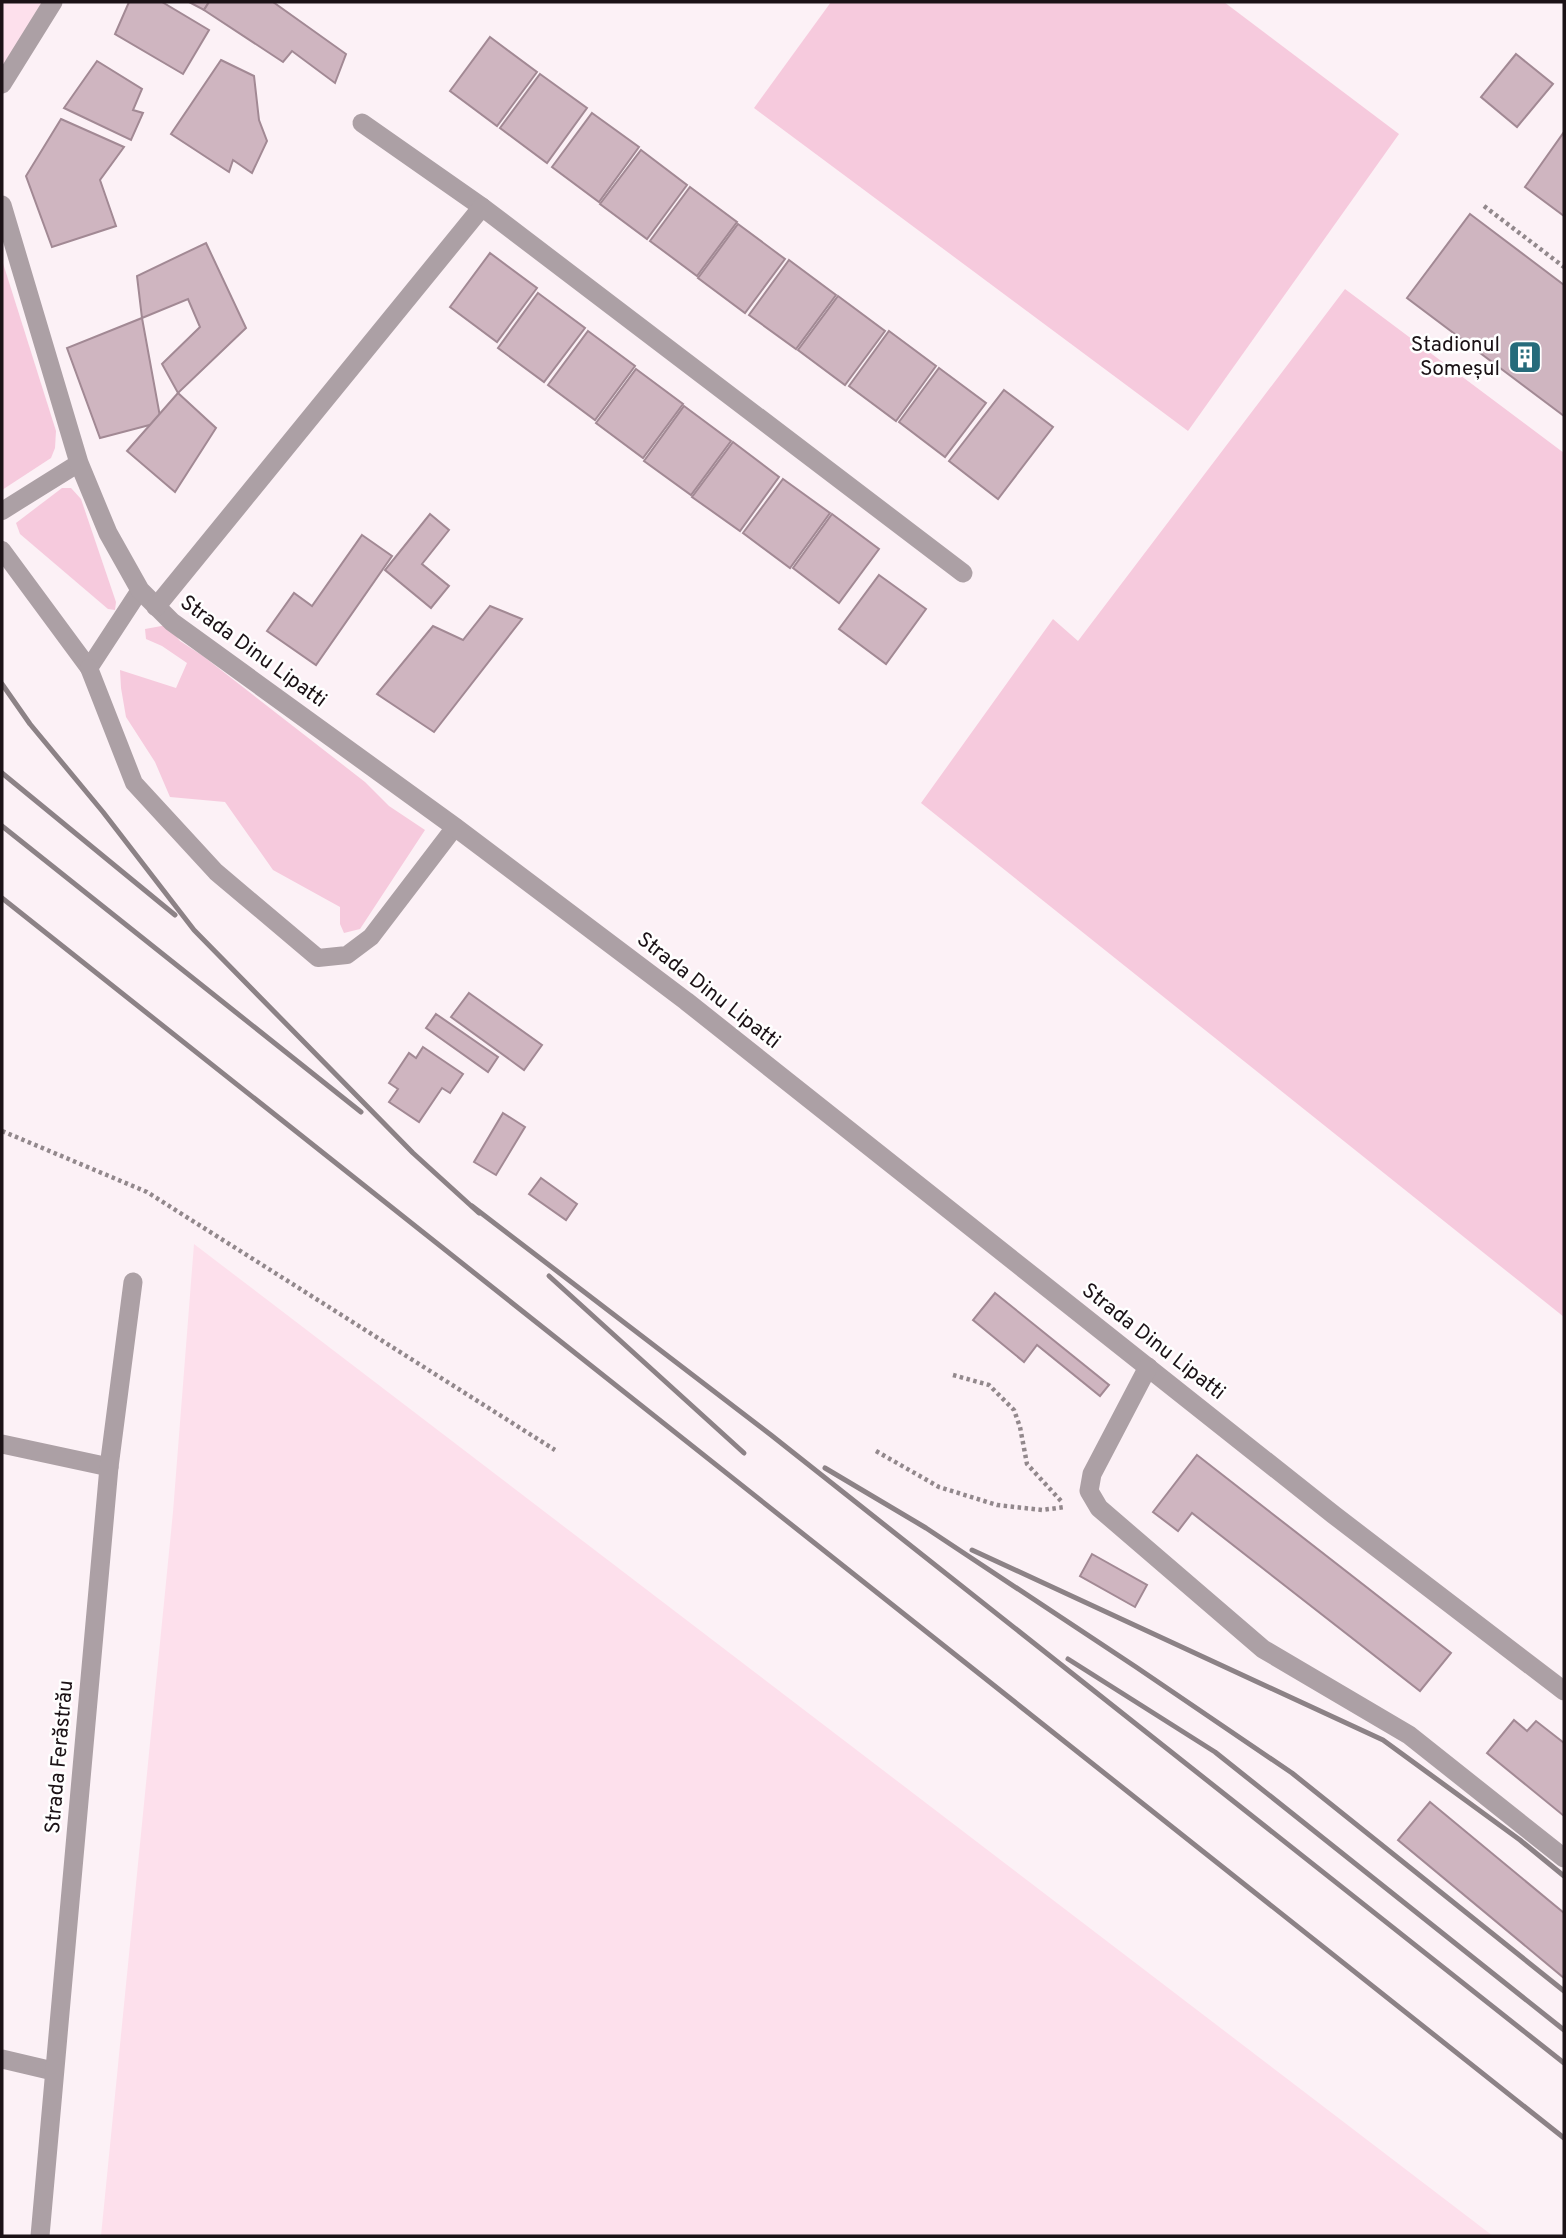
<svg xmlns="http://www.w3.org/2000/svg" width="1566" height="2238" viewBox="0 0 1566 2238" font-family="Overpass,sans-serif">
  <rect width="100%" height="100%" fill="#fcf1f6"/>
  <g fill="#fde0ec">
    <path d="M 2,2 L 48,2 L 2,82 Z"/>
    <path d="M 194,1244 L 1493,2236 L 101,2236 L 173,1512 Z"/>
  </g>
  <g fill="#f6cadd">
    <path d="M 831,2 L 1224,2 L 1399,134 L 1188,431 L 754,108 Z"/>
    <path d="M 2,260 L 56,431 L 55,448 L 51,458 L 2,490 Z"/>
    <path d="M 1345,289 L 1564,453 L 1564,1317 L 921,803 L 1053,619 L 1078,641 Z"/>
    <path d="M 62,488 L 71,488 L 81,499 L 116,602 L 115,610 L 108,609 L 20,534 L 16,523 Z"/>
    <path d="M 167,625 L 180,641 L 203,656 L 365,782 L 389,806 L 425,830 L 360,929 L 344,933 L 340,924 L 340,907 L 273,870 L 225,802 L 170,797 L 155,762 L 126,717 L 121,688 L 120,670 L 176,688 L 187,663 L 162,646 L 146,639 L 145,629 Z"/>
  </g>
  <g fill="#cfb5c0" stroke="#a28994" stroke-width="2">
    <path d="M 129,2 L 162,2 L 209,30 L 183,74 L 115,34 Z"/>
    <path d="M 189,2 L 209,2 L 204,10 Z"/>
    <path d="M 209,2 L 273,2 L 346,54 L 335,83 L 292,51 L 283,62 L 204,10 Z"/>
    <path d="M 490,37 L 537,72 L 497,126 L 450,91 Z"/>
    <path d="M 1516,54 L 1553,84 L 1517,127 L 1481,97 Z"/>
    <path d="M 221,60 L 254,76 L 259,120 L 267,141 L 252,173 L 233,160 L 229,172 L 171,134 Z"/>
    <path d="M 97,61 L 142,89 L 133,110 L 143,113 L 131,140 L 64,108 Z"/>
    <path d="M 540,74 L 587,108 L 547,163 L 500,128 Z"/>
    <path d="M 592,113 L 639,147 L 599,202 L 552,167 Z"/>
    <path d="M 61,119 L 124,147 L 100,180 L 116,226 L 52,247 L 26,176 Z"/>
    <path d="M 1564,132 L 1564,216 L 1525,187 Z"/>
    <path d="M 641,150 L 687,185 L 647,239 L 600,204 Z"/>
    <path d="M 690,187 L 737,222 L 697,276 L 650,241 Z"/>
    <path d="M 1470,214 L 1564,285 L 1564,416 L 1407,298 Z"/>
    <path d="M 738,224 L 785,259 L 745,313 L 698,278 Z"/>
    <path d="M 206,243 L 246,328 L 178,393 L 162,364 L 200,327 L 188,299 L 142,318 L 137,276 Z"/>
    <path d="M 490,253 L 537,288 L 497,342 L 450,307 Z"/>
    <path d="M 789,260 L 836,295 L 796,349 L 749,315 Z"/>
    <path d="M 538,293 L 585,328 L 544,382 L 498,348 Z"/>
    <path d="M 838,296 L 885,331 L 845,385 L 798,350 Z"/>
    <path d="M 142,318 L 161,422 L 100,438 L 67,348 Z"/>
    <path d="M 588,331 L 635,366 L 595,420 L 548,385 Z"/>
    <path d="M 889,331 L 936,366 L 896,421 L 849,386 Z"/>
    <path d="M 939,368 L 986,403 L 945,457 L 899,422 Z"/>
    <path d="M 636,369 L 683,404 L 643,458 L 596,423 Z"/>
    <path d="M 1004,390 L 1053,427 L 998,499 L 949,461 Z"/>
    <path d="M 178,393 L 216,428 L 175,492 L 127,451 Z"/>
    <path d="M 684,406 L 731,441 L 691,495 L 644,461 Z"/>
    <path d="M 733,442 L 779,477 L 740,531 L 692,497 Z"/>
    <path d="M 783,479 L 830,513 L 790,568 L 743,533 Z"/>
    <path d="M 430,514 L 449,530 L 422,564 L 449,586 L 431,608 L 385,570 Z"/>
    <path d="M 832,514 L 879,549 L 839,603 L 793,568 Z"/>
    <path d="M 362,535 L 392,556 L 316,665 L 267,631 L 294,593 L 312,606 Z"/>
    <path d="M 879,575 L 926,609 L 886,664 L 839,629 Z"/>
    <path d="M 490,606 L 522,619 L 434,732 L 377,694 L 433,626 L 463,640 Z"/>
    <path d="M 469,993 L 542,1045 L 524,1070 L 451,1017 Z"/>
    <path d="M 436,1014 L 498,1057 L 488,1072 L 426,1028 Z"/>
    <path d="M 423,1047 L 463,1074 L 450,1093 L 442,1088 L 419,1122 L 389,1102 L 398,1089 L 389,1083 L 409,1053 L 416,1058 Z"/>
    <path d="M 503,1113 L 525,1127 L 496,1175 L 474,1162 Z"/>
    <path d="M 541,1178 L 577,1204 L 566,1220 L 529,1194 Z"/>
    <path d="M 995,1293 L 1109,1385 L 1100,1396 L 1037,1345 L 1024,1362 L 973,1320 Z"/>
    <path d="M 1197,1455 L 1451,1653 L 1420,1691 L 1192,1513 L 1178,1531 L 1153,1512 Z"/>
    <path d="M 1092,1554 L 1147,1585 L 1135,1607 L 1080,1576 Z"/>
    <path d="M 1514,1720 L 1527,1731 L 1536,1721 L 1564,1743 L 1564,1816 L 1487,1753 Z"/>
    <path d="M 1430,1802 L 1564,1913 L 1564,1978 L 1398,1840 Z"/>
  </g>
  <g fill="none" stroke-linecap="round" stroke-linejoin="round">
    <g stroke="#92888c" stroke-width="4.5" stroke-dasharray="3.5 3.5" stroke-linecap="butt">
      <path d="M 1484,206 L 1564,267"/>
      <path d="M 2,1131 L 147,1192 L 555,1450"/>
      <path d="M 953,1375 L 989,1385 L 1014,1410 L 1020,1427 L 1027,1464 L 1061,1501"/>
      <path d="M 876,1451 L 939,1487 L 997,1505 L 1042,1510 L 1065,1507"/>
    </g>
    <g stroke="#aca0a5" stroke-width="18">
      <path d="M 2,511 L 79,463"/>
      <path d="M 2,550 L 89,668 L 140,590"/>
      <path d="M 89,668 L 134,783 L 216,872 L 318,958 L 347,955 L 371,937 L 455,827"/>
    </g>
    <g stroke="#aca0a5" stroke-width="19">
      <path d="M 2,84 L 53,2"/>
      <path d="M 362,123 L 482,207"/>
      <path d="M 2,205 L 79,463 L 108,533 L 140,590 L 172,622 L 455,827 L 686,1001 L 1334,1515 L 1564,1691"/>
      <path d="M 156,607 L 482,207 L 963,573"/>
      <path d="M 1148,1367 L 1092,1474 L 1089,1491 L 1099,1508 L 1263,1649 L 1409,1735 L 1564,1858"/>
      <path d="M 2,1444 L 109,1467"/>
      <path d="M 2,2059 L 53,2071"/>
      <path d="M 40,2236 L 109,1467 L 133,1282"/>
    </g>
    <g stroke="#8c8286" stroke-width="5">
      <path d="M 2,684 L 30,724 L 103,812 L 194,930 L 413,1153 L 479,1213"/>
      <path d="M 2,773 L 175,915"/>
      <path d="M 2,826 L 361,1112"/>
      <path d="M 2,898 L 1564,2138"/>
      <path d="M 472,1206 L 771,1435 L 1564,2063"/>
      <path d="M 549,1276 L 744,1453"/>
      <path d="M 825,1468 L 926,1528 L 1136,1667 L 1292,1773 L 1564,1991"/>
      <path d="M 972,1550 L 1383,1740 L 1520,1840 L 1564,1876"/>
      <path d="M 1068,1659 L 1215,1752 L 1564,2030"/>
    </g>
  </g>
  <defs>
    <g id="building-square" transform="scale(1.75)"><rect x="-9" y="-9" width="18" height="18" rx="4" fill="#266b7b" stroke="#fff"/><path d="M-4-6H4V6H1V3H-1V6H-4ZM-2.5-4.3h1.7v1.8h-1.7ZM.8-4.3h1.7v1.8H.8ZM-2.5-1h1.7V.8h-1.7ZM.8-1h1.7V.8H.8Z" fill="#fff"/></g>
  </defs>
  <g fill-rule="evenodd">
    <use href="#building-square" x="1525" y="357"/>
  </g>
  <g text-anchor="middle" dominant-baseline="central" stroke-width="5" stroke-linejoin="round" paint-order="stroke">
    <g font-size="21" fill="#1b1216" stroke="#fff" text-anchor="end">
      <text x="1500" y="345">Stadionul<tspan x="1500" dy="24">Someșul</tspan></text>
    </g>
    <g font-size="21" fill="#1b1216" stroke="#fff">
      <text transform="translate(253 652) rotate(36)">Strada Dinu Lipatti</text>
      <text transform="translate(708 991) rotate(38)">Strada Dinu Lipatti</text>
      <text transform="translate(1153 1342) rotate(38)">Strada Dinu Lipatti</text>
      <text transform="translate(60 1757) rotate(-85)">Strada Ferăstrău</text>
    </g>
  </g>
  <rect width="1566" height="2238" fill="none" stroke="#1b1216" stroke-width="7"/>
</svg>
